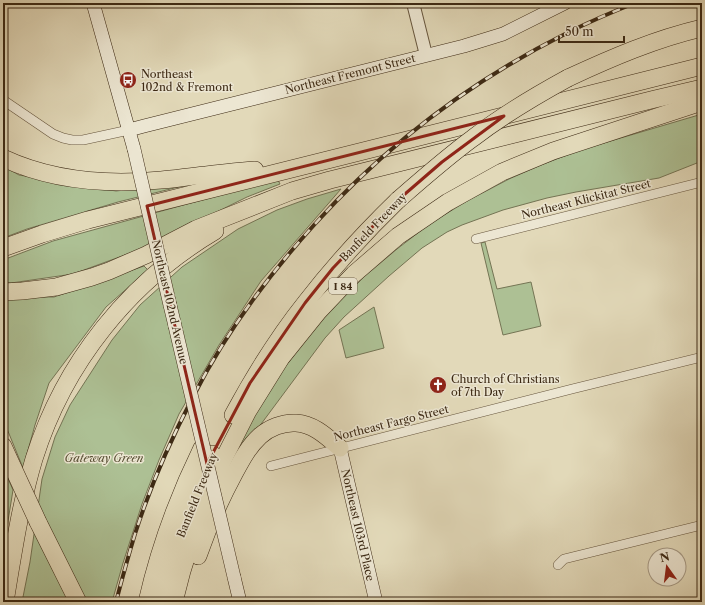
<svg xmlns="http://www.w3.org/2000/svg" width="705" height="605" viewBox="0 0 705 605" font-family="'Libre Caslon Text',serif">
  <rect width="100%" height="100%" fill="#e2d9b9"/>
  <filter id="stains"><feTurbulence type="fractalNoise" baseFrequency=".005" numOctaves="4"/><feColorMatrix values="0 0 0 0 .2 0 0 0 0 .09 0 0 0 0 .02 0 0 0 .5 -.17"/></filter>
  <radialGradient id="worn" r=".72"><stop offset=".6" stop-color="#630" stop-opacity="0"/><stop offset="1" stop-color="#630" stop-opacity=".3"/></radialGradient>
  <g fill="#adc094" stroke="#747454">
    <path d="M 702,114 L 702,161 L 659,178 L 576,192 L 547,198 L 503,210 L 462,225 L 447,232 L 422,248 L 389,276 L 344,317 L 325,338 L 244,447 L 222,469 L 277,377 L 315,328 L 336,304 L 365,276 L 397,249 L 432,222 L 469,200 L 509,179 L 541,165 L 580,150 Z"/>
    <path d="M 3,166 L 19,175 L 116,191 L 207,180 L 118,202 L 27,229 L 3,238 Z"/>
    <path d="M 278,180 L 280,184 L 247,197 L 144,248 L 73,274 L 11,283 L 3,282 L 3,260 L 53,241 L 187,204 Z"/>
    <path d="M 341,189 L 261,281 L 219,345 L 179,414 L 159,460 L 142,504 L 123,563 L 112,602 L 22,602 L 30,562 L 42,479 L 55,437 L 70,405 L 112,340 L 140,305 L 182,267 L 238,229 L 277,210 L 307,199 Z"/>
    <path d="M 485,242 L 497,289 L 531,282 L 541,326 L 503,335 L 481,243 Z"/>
    <path d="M 144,266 L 148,270 L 106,307 L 49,383 L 35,425 L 23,468 L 3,419 L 3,297 L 54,297 Z"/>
    <path d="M 374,307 L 384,348 L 346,358 L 339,330 Z"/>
    <path d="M 3,467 L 13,490 L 3,552 Z"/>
  </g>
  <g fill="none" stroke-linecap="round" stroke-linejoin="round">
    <g stroke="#66553d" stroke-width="10">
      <g id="minor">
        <path d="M 3,100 L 53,134 L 63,138 L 72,140 L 83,140 L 129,130"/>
        <path d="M 476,239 L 702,182"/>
        <path d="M 271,466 L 572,389 L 702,357"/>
        <path d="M 558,565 L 564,559 L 702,525"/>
      </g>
    </g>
    <g stroke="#66553d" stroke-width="14">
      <path id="tertiary" d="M 413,3 L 426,55"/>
    </g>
    <g stroke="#3c2914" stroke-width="14">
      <g id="secondary">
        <path d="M 93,3 L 134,149"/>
        <path d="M 129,130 L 144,126 L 464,46 L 503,34 L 565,3"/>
        <path d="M 170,305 L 175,326"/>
        <path d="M 340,448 L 376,602"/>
        <path d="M 234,577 L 240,602"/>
      </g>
    </g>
    <g stroke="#3c2914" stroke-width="18">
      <g id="motorway">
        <path d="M 568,78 C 611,58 655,39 702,28"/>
        <path d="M 3,158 C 52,181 108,185 161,180 C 176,179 191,176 206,175 C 222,173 238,171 255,170"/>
        <path d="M 3,248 L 42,234 L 88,220 L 702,66"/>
        <path d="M 3,292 L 22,291 L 56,287 L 92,277 L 109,271 L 146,255 L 196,229 L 292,191 L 330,180 L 655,99 L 702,88"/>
        <path d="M 233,415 C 254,376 278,337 306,302 C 334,266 365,232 398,200"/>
        <path d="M 3,446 L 14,470"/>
        <path d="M 38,522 L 78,602"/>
        <path d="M 198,556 C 208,527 220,500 234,474 C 241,461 248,447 260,436 C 269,428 283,422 296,423 C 314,424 327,437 340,448"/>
        <path d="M 5,602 C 13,554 20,506 34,459 C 64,363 129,282 215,231"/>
        <path d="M 147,602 C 159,549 178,497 202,448"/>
        <path d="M 159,602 C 168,570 179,539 190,508 C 197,490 203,472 212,454"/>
        <path d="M 174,602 L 182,571 L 201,510 L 222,462 L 248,411 L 281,358 L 318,312 L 354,274 L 398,236 L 448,202 L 502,172 L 553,151 L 702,102"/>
      </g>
    </g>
    <use href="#minor" stroke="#ece6d2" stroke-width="9"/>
    <use href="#tertiary" stroke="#ece6d2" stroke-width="12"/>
    <use href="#secondary" stroke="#ece6d2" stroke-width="13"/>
    <use href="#motorway" stroke="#e2d9b9" stroke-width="17"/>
    <g stroke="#3c2914" stroke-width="4">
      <path id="rail" d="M 116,602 C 122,579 128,557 135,534 C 150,487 170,441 193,397 C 225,334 267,277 314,225 C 385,146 471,81 567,33 C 589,22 612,12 635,3"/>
    </g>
    <use href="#rail" stroke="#ece6d2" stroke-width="2.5" stroke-dasharray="8" stroke-linecap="butt"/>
    <g stroke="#3c2914" stroke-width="14" stroke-linecap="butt">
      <g id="secondary-bridge">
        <path d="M 134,149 L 170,305"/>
        <path d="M 175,326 L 234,577"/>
      </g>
    </g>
    <g stroke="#3c2914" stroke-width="18" stroke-linecap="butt">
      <g id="motorway-bridge">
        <path d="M 398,200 C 422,179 447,157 473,138 C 503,115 535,96 568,78"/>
        <path d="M 14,470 L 38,522"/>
      </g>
    </g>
    <use href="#secondary-bridge" stroke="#ece6d2" stroke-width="13"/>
    <use href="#motorway-bridge" stroke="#e2d9b9" stroke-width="17"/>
  </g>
  <path fill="none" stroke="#8f2418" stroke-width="3" stroke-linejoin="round" d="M 504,116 L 442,162 L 398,200 L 333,268 L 305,303 L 250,383 L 207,464 L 147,206 Z"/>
  <defs>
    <g id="bus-disc" transform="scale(0.9)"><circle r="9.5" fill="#8f2418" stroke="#ece6d2"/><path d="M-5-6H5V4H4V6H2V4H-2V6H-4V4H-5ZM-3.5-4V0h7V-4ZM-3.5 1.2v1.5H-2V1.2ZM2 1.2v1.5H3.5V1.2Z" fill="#fff"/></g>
    <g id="church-disc" transform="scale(0.9)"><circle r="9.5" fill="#8f2418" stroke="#ece6d2"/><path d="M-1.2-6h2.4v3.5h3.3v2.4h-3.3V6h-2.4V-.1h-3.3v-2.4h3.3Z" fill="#fff"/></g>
  </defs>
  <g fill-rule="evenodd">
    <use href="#bus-disc" x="128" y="80"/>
    <use href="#church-disc" x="438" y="385"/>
  </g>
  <g text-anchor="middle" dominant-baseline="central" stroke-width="3" stroke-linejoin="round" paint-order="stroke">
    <rect fill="#ece6d2" stroke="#71624d" stroke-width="1" x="329" y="278" width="28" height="16" rx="3"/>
    <g font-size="10" font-weight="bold" fill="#3c2914">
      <text x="343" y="286">I 84</text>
    </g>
    <g font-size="11" fill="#3c2914" stroke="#ece6d2" text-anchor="start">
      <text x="141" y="74">Northeast<tspan x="141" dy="13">102nd &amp; Fremont</tspan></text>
      <text x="451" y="379">Church of Christians<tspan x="451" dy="13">of 7th Day</tspan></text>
    </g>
    <g font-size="11" fill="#3c2914" stroke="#ece6d2">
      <text transform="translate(350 74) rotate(-14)">Northeast Fremont Street</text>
      <text transform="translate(586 199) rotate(-14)">Northeast Klickitat Street</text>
      <text transform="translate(373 227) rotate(-46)">Banfield Freeway</text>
      <text transform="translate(170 302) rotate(77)">Northeast 102nd Avenue</text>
      <text transform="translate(391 423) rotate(-14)">Northeast Fargo Street</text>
      <text transform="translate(197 495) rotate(-68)">Banfield Freeway</text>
      <text transform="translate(358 525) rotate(77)">Northeast 103rd Place</text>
    </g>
    <g font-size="11" font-style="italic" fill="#584f34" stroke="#ece6d2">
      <text x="104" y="458">Gateway Green</text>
    </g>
  </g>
  <rect width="705" height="605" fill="none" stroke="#e2d9b9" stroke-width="16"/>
  <rect x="4" y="4" width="697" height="597" fill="none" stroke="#3c2914" stroke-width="2"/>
  <rect x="8" y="8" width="689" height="589" fill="none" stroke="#3c2914"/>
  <g transform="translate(667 567) rotate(346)"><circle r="19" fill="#ece6d2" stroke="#a69a86"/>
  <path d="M0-3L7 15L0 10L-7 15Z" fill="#8f2418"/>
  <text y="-6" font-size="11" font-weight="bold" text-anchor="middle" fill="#3c2914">N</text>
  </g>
  <path d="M559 36v6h65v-6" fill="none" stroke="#3c2914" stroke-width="2"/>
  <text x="565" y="36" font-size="12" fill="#3c2914" stroke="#ece6d2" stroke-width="3" paint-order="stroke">50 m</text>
  <rect width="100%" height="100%" filter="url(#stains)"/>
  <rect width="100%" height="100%" fill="url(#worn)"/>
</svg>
